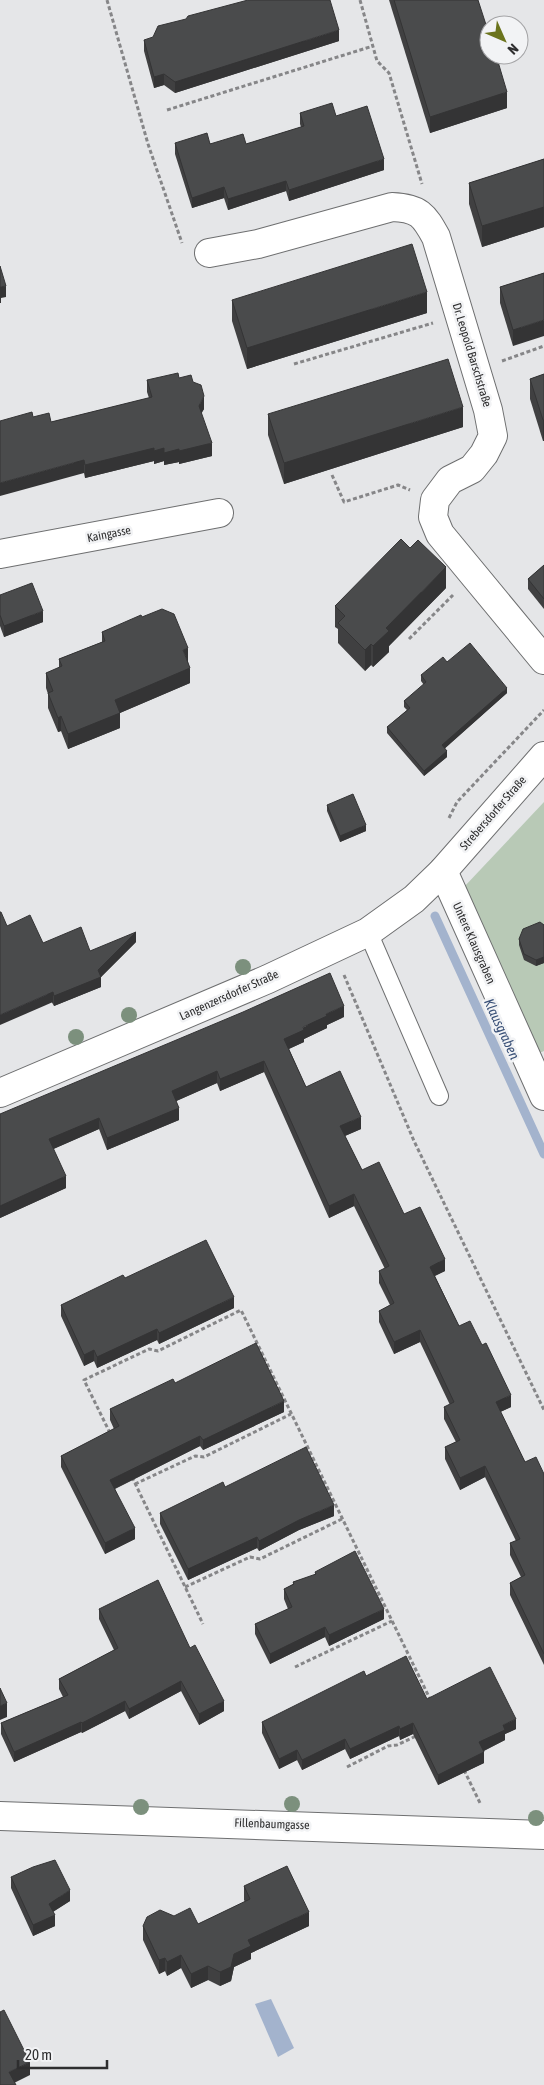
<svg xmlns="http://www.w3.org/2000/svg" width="544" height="2085" viewBox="0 0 544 2085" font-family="'Asap Condensed',sans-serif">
  <rect width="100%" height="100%" fill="#e5e6e8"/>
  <path fill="#b8c9b6" d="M 544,802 L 544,1051 L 537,1054 L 464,887 Z"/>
  <path fill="#a3b3cd" d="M 271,1999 L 294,2048 L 278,2057 L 255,2004 Z"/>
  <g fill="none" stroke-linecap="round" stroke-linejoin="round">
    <path stroke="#a3b3cd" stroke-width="9" d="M 435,916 L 544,1154"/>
    <g stroke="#6e6f70" stroke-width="20">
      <path id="lane" d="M 368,932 L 439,1096"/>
    </g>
    <g stroke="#6e6f70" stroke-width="30">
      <g id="street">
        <path d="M 209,253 L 258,244 L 392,207 C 419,208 424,215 436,237 L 488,410 L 493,436 L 484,454 L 472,469 L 450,480 L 435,500 L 433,517 L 440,534 L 544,660"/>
        <path d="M 0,554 L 219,513"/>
        <path d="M 443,871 L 544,1096"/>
        <path d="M 0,1816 L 544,1835"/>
      </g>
    </g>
    <g stroke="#6e6f70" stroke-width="30">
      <path id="secondary" d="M 0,1093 L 268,979 L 368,932 L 414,899 L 443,871 L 544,756"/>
    </g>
    <g stroke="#868688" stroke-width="3" stroke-dasharray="4 2.5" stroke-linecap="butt">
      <path d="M 107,0 L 148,144 L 182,243"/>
      <path d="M 360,0 L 377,61 L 389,73 L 422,184"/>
      <path d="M 167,110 L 373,46"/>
      <path d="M 502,361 L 544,346"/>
      <path d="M 294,364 L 433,323"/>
      <path d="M 332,475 L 344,502 L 398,485 L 410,490"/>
      <path d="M 409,639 L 453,595"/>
      <path d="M 449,818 L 457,802 L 544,710"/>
      <path d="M 344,975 L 414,1141 L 544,1410"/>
      <path d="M 110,1433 L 84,1380 L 149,1349 L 158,1351 L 241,1310 L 431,1701"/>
      <path d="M 132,1477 L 203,1624"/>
      <path d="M 135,1484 L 195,1456 L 204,1457 L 291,1414"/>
      <path d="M 185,1587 L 250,1557 L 260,1559 L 342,1519"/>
      <path d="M 295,1667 L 392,1621"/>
      <path d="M 347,1767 L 388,1746 L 397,1745 L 416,1736"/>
      <path d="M 464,1770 L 481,1805"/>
    </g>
    <use href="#lane" stroke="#fff" stroke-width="18"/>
    <use href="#street" stroke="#fff" stroke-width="28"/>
    <use href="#secondary" stroke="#fff" stroke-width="28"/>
  </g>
  <g fill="#7c907d">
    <circle cx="243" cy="967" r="8"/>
    <circle cx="129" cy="1015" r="8"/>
    <circle cx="76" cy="1037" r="8"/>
    <circle cx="292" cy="1804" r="8"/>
    <circle cx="141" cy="1807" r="8"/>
    <circle cx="536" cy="1818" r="8"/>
  </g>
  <g fill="#404041">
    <path d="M 389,0 L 478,0 L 507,108 L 430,133 Z"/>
    <path d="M 144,40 L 339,41 L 175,93 L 164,85 L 154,88 L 144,51 Z"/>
    <path d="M 300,113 L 336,116 L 384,170 L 289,201 L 286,191 L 228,210 L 224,198 L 192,208 L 175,154 L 175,143 L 246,144 L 301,127 L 300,124 Z"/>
    <path d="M 544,159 L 544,227 L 482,247 L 469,204 L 469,183 Z"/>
    <path d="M 544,273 L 513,346 L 500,303 L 500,287 Z"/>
    <path d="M 232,300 L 427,313 L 247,369 L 232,321 Z"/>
    <path d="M 544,374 L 543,441 L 530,399 L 530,379 Z"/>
    <path d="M 179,378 L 204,409 L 201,413 L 212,456 L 179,464 L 179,462 L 164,465 L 164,461 L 154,464 L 154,461 L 85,478 L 84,473 L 33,417 L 51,422 L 149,398 L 147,392 L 147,380 Z"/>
    <path d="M 268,414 L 463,427 L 284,484 L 268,435 Z"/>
    <path d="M 544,565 L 544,609 L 528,589 L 528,579 Z"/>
    <path d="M 446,588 L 389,646 L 389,652 L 373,667 L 371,665 L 365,671 L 338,643 L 338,629 L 335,627 L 335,606 Z"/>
    <path d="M 0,595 L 43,622 L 4,637 L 0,626 Z"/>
    <path d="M 142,617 L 188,661 L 190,683 L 120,713 L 120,728 L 68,749 L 61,731 L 58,732 L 48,708 L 48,694 L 46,688 L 46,673 L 59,668 L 59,659 L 102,642 L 102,632 Z"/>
    <path d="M 447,662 L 507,693 L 445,748 L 447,757 L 424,776 L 387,733 L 387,727 L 407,710 L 404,707 L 404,701 L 424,685 L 421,681 L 421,675 Z"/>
    <path d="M 327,805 L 366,831 L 340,842 L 327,811 Z"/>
    <path d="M 544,925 L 544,963 L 536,966 L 524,960 L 519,945 L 519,939 Z"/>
    <path d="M 7,926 L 43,943 L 90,951 L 136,942 L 101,977 L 101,987 L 54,1006 Z"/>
    <path d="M 344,1017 L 327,1025 L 327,1028 L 304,1039 L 304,1042 L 289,1049 L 306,1087 L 361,1129 L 345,1136 L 362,1170 L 404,1214 L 445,1271 L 435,1276 L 459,1326 L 511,1407 L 500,1412 L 525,1462 L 544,1474 L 544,1665 L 510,1595 L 510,1583 L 521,1577 L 510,1555 L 510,1543 L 516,1541 L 485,1477 L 460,1490 L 445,1459 L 445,1447 L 456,1442 L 444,1419 L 444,1407 L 450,1405 L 420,1342 L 394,1354 L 379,1322 L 379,1311 L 390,1305 L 379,1283 L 379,1271 L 385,1269 L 354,1206 L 329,1218 L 264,1072 L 220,1091 L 217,1083 L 176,1101 L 179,1120 L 107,1150 L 99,1129 L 53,1149 L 66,1188 L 0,1218 L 0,1114 Z"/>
    <path d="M 125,1278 L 234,1308 L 159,1344 L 157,1340 L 97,1368 L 94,1361 L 84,1366 L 61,1316 L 61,1305 Z"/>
    <path d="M 175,1383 L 284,1412 L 203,1450 L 200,1446 L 115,1489 L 135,1539 L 105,1554 L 61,1467 L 61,1456 L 114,1429 L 110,1420 L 110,1409 Z"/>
    <path d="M 225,1487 L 334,1516 L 299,1530 L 259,1551 L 257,1548 L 188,1580 L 160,1524 L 160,1513 Z"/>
    <path d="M 315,1572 L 384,1619 L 329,1646 L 325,1637 L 270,1664 L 255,1634 L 255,1624 L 288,1609 L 284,1599 L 284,1589 L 293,1584 L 293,1582 L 315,1575 Z"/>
    <path d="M 99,1609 L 190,1648 L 224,1711 L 199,1725 L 181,1691 L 129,1719 L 125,1711 L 82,1733 L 81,1732 L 14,1762 L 1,1734 L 1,1723 L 63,1697 L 59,1689 L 59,1679 L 114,1650 L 99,1619 Z"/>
    <path d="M 366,1676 L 427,1699 L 516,1729 L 505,1734 L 505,1740 L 484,1751 L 484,1763 L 438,1785 L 413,1734 L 400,1740 L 399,1736 L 350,1759 L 345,1749 L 302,1770 L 297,1760 L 279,1769 L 262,1733 L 262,1722 Z"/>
    <path d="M 11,1877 L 70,1901 L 53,1912 L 55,1926 L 33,1936 L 11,1888 Z"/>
    <path d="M 244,1886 L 309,1926 L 251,1953 L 251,1959 L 234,1967 L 231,1981 L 220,1986 L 208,1980 L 191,1988 L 181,1968 L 167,1976 L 165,1971 L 159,1974 L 143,1940 L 143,1926 L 174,1916 L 198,1924 L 245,1902 L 244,1900 Z"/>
  </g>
  <g fill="#343435">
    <path d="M 339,30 L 339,41 L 175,93 L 175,82 Z"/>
    <path d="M 164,74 L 164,85 L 154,88 L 154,77 Z"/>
    <path d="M 507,92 L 507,108 L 430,133 L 430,117 Z"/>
    <path d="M 384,159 L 384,170 L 289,201 L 289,190 Z"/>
    <path d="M 286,181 L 286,191 L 228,210 L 228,199 Z"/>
    <path d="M 224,187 L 224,198 L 192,208 L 192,198 Z"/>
    <path d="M 544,207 L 544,227 L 482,247 L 482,226 Z"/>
    <path d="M 6,286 L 6,297 L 1,298 L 1,303 L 0,303 L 0,287 Z"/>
    <path d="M 427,292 L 427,313 L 247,369 L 247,348 Z"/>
    <path d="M 544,320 L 544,336 L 513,346 L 513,330 Z"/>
    <path d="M 204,396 L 204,409 L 199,418 L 199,406 Z"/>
    <path d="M 463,407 L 463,427 L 284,484 L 284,463 Z"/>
    <rect x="543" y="420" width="1" height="21"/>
    <path d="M 212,443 L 212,456 L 179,464 L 179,451 Z"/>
    <path d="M 154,448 L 154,461 L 85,478 L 85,465 Z"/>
    <path d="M 164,448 L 179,449 L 179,462 L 164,465 L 164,461 L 154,464 L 154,451 Z"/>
    <path d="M 84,460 L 84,473 L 0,496 L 0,483 Z"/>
    <path d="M 446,567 L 446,588 L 389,646 L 389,652 L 373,667 L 373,646 L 386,628 Z"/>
    <path d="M 43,611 L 43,622 L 4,637 L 4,626 Z"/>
    <path d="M 371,644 L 371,665 L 365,671 L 365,650 Z"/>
    <path d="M 188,648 L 188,663 L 183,650 Z"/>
    <path d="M 190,668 L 190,683 L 115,715 L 115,700 Z"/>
    <path d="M 507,688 L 507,693 L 442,751 L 442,745 Z"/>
    <path d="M 120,713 L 120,728 L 68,749 L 68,734 Z"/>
    <path d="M 61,716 L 61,731 L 58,732 L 58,718 Z"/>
    <path d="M 447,751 L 447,757 L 424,776 L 424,771 Z"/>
    <path d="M 366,825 L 366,831 L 340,842 L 340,836 Z"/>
    <path d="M 136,932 L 136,942 L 101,977 L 101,987 L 54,1006 L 54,996 L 98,970 Z"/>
    <path d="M 544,957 L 544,963 L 536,966 L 536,960 Z"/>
    <path d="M 53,992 L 53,1002 L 0,1025 L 0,1015 Z"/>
    <path d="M 344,1006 L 344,1017 L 327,1025 L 327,1028 L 304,1039 L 304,1042 L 284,1051 L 284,1039 L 326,1014 Z"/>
    <path d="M 264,1061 L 264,1072 L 220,1091 L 220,1079 Z"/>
    <path d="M 217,1071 L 217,1083 L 172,1103 L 172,1091 Z"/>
    <path d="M 179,1108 L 179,1120 L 107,1150 L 107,1138 Z"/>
    <path d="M 361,1117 L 361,1129 L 340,1138 L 340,1126 Z"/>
    <path d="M 99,1118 L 99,1129 L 49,1151 L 49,1139 Z"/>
    <path d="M 66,1176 L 66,1188 L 0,1218 L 0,1206 Z"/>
    <path d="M 354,1194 L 354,1206 L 329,1218 L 329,1206 Z"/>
    <path d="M 445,1259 L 445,1271 L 430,1278 L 430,1267 Z"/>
    <path d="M 234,1297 L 234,1308 L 159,1344 L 159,1333 Z"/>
    <path d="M 157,1329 L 157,1340 L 97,1368 L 97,1357 Z"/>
    <path d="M 420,1330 L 420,1342 L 394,1354 L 394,1342 Z"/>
    <path d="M 94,1350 L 94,1361 L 84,1366 L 84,1355 Z"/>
    <path d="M 511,1395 L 511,1407 L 496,1414 L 496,1402 Z"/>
    <path d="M 284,1401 L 284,1412 L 203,1450 L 203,1440 Z"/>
    <path d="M 200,1436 L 200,1446 L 110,1491 L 110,1480 Z"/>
    <path d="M 485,1466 L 485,1477 L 460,1490 L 460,1478 Z"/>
    <path d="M 334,1505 L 334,1516 L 299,1530 L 259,1551 L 259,1541 L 299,1520 Z"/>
    <path d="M 135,1528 L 135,1539 L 105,1554 L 105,1543 Z"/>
    <path d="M 257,1537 L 257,1548 L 188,1580 L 188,1569 Z"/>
    <path d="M 384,1609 L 384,1619 L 329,1646 L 329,1635 Z"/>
    <path d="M 325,1627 L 325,1637 L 270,1664 L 270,1654 Z"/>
    <path d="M 181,1681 L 181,1691 L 129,1719 L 129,1709 Z"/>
    <path d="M 125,1701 L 125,1711 L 82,1733 L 82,1723 Z"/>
    <path d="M 224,1701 L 224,1711 L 199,1725 L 199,1714 Z"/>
    <path d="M 7,1703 L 7,1717 L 0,1720 L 0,1706 Z"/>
    <path d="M 516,1719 L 516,1729 L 505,1734 L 505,1740 L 479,1753 L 479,1742 L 503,1725 Z"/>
    <path d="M 81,1722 L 81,1732 L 14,1762 L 14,1752 Z"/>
    <path d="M 413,1723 L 413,1734 L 400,1740 L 400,1729 Z"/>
    <path d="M 399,1726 L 399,1736 L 350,1759 L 350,1749 Z"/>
    <path d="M 345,1739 L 345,1749 L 302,1770 L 302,1760 Z"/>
    <path d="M 297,1750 L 297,1760 L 279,1769 L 279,1759 Z"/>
    <path d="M 484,1752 L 484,1763 L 438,1785 L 438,1775 Z"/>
    <path d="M 70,1890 L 70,1901 L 49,1914 L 49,1904 Z"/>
    <path d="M 309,1912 L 309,1926 L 251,1953 L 251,1959 L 234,1967 L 231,1981 L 220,1986 L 220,1972 L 234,1954 L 248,1940 Z"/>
    <path d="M 55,1915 L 55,1926 L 33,1936 L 33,1925 Z"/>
    <path d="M 181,1955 L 181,1968 L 167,1976 L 167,1962 Z"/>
    <path d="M 165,1958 L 165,1971 L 159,1974 L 159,1960 Z"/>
    <path d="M 208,1966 L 208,1980 L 191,1988 L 191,1974 Z"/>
    <path d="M 30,2062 L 30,2075 L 10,2085 L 9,2072 Z"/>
  </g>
  <g fill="#4a4b4c" stroke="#343435">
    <path d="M 248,0 L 330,0 L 339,30 L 175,82 L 164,74 L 154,77 L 144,40 L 153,37 L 158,26 L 186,19 L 188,16 Z"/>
    <path d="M 394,0 L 478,0 L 489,34 L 489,55 L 496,55 L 507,92 L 430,117 Z"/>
    <path d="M 332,103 L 336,116 L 367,106 L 384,159 L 289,190 L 286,181 L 228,199 L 224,187 L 192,198 L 175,143 L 207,133 L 210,144 L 243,134 L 246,144 L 304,126 L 300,113 Z"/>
    <path d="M 544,159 L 544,207 L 482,226 L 469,183 Z"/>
    <path d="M 412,244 L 427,292 L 247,348 L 232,300 Z"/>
    <path d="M 0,266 L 6,286 L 0,287 Z"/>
    <path d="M 544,273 L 544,320 L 513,330 L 500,287 Z"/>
    <path d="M 448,359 L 463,407 L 284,463 L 268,414 Z"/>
    <path d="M 178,373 L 179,378 L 191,375 L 193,382 L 201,385 L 204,396 L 199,406 L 212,443 L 179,451 L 179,449 L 164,453 L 164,448 L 154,451 L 154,448 L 85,465 L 84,460 L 0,483 L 0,421 L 32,412 L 33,417 L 49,413 L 51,422 L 152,397 L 147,380 Z"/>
    <path d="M 544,374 L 544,420 L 543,420 L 530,379 Z"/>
    <path d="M 401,539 L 410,548 L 418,540 L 446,567 L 386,628 L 389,631 L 373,646 L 371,644 L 365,650 L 338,623 L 345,616 L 335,606 Z"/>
    <path d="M 544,565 L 544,599 L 528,579 Z"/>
    <path d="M 32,583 L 43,611 L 4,626 L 0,615 L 0,595 Z"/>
    <path d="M 162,609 L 174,614 L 188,648 L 183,650 L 190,668 L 115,700 L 120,713 L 68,734 L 61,716 L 58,718 L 48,693 L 53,691 L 46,673 L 62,666 L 59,659 L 105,641 L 102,632 L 141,615 L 142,617 Z"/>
    <path d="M 470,643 L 507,688 L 442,745 L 447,751 L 424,771 L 387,727 L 410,708 L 404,701 L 426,682 L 421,675 L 443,657 L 447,662 Z"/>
    <path d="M 353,794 L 366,825 L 340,836 L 327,805 Z"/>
    <path d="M 0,912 L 1,912 L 7,926 L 30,915 L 43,943 L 81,927 L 90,951 L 136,932 L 98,970 L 101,977 L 54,996 L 53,992 L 0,1015 Z"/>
    <path d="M 540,922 L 544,925 L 544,957 L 536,960 L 524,954 L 519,939 L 523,929 Z"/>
    <path d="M 330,973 L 344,1006 L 326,1014 L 327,1016 L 303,1027 L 304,1030 L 284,1039 L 306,1087 L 340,1071 L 361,1117 L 340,1126 L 362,1170 L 379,1162 L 404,1214 L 420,1207 L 445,1259 L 430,1267 L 459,1326 L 470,1321 L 482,1345 L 486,1343 L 511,1395 L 496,1402 L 525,1462 L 536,1457 L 544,1474 L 544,1654 L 510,1583 L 525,1575 L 510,1543 L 520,1539 L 485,1466 L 460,1478 L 445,1447 L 460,1440 L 444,1407 L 454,1402 L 420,1330 L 394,1342 L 379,1311 L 394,1303 L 379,1271 L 389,1266 L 354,1194 L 329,1206 L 264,1061 L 220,1079 L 217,1071 L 172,1091 L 179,1108 L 107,1138 L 99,1118 L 49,1139 L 66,1176 L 0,1206 L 0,1114 L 243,1012 Z"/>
    <path d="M 206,1240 L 234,1297 L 159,1333 L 157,1329 L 97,1357 L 94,1350 L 84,1355 L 61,1305 L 123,1275 L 125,1278 Z"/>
    <path d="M 256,1343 L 284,1401 L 203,1440 L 200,1436 L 110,1480 L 135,1528 L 105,1543 L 61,1456 L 119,1426 L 110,1409 L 173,1379 L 175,1383 Z"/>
    <path d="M 306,1447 L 334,1505 L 299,1520 L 259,1541 L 257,1537 L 188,1569 L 160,1513 L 223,1482 L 225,1487 Z"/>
    <path d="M 355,1551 L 384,1609 L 329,1635 L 325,1627 L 270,1654 L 255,1624 L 292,1607 L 284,1589 L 294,1584 L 293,1582 L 316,1574 L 315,1572 Z"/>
    <path d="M 158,1580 L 190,1648 L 195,1645 L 224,1701 L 199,1714 L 181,1681 L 129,1709 L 125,1701 L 82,1723 L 81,1722 L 14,1752 L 1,1723 L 68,1695 L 59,1679 L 118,1648 L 99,1609 Z"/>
    <path d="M 406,1656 L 427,1699 L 490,1667 L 516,1719 L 503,1725 L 505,1730 L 479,1742 L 484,1752 L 438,1775 L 413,1723 L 400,1729 L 399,1726 L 350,1749 L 345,1739 L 302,1760 L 297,1750 L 279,1759 L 262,1722 L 364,1671 L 366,1676 Z"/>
    <path d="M 0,1688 L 7,1703 L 0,1706 Z"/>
    <path d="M 55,1860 L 70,1890 L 49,1904 L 55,1915 L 33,1925 L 11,1877 L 33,1867 Z"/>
    <path d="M 287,1866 L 309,1912 L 248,1940 L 251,1946 L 234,1954 L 231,1967 L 220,1972 L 208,1966 L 191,1974 L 181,1955 L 167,1962 L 165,1958 L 159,1960 L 143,1926 L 147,1917 L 160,1910 L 174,1916 L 190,1908 L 198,1924 L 250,1899 L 244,1886 Z"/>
    <path d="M 4,2010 L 30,2062 L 9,2072 L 16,2085 L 0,2085 L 0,2012 Z"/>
  </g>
  <g text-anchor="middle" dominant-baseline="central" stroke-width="5" stroke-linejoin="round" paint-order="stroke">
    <g font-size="12" fill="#2e2e2f" stroke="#f2f3f5">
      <text transform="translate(472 355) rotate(73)">Dr. Leopold Barschstraße</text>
      <text transform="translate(109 534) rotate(-11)">Kaingasse</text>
      <text transform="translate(493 813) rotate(-49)">Strebersdorfer Straße</text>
      <text transform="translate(474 943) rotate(66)">Untere Klausgraben</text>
      <text transform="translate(229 995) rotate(-24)">Langenzersdorfer Straße</text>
      <text transform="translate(272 1824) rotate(2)">Fillenbaumgasse</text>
    </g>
    <g font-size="14" font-style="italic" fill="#395077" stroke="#f2f3f5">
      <text transform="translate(502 1029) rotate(65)">Klausgraben</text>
    </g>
  </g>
  <g transform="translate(504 40) rotate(135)"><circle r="24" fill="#f2f3f5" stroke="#a4a4a6"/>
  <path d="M0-4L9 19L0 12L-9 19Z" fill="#6b741d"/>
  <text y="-8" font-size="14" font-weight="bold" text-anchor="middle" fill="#2e2e2f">N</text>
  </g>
  <path d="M18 2060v8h89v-8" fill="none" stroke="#2e2e2f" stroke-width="2.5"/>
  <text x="25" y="2060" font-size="15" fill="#2e2e2f" stroke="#f2f3f5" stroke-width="4" paint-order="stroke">20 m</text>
</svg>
